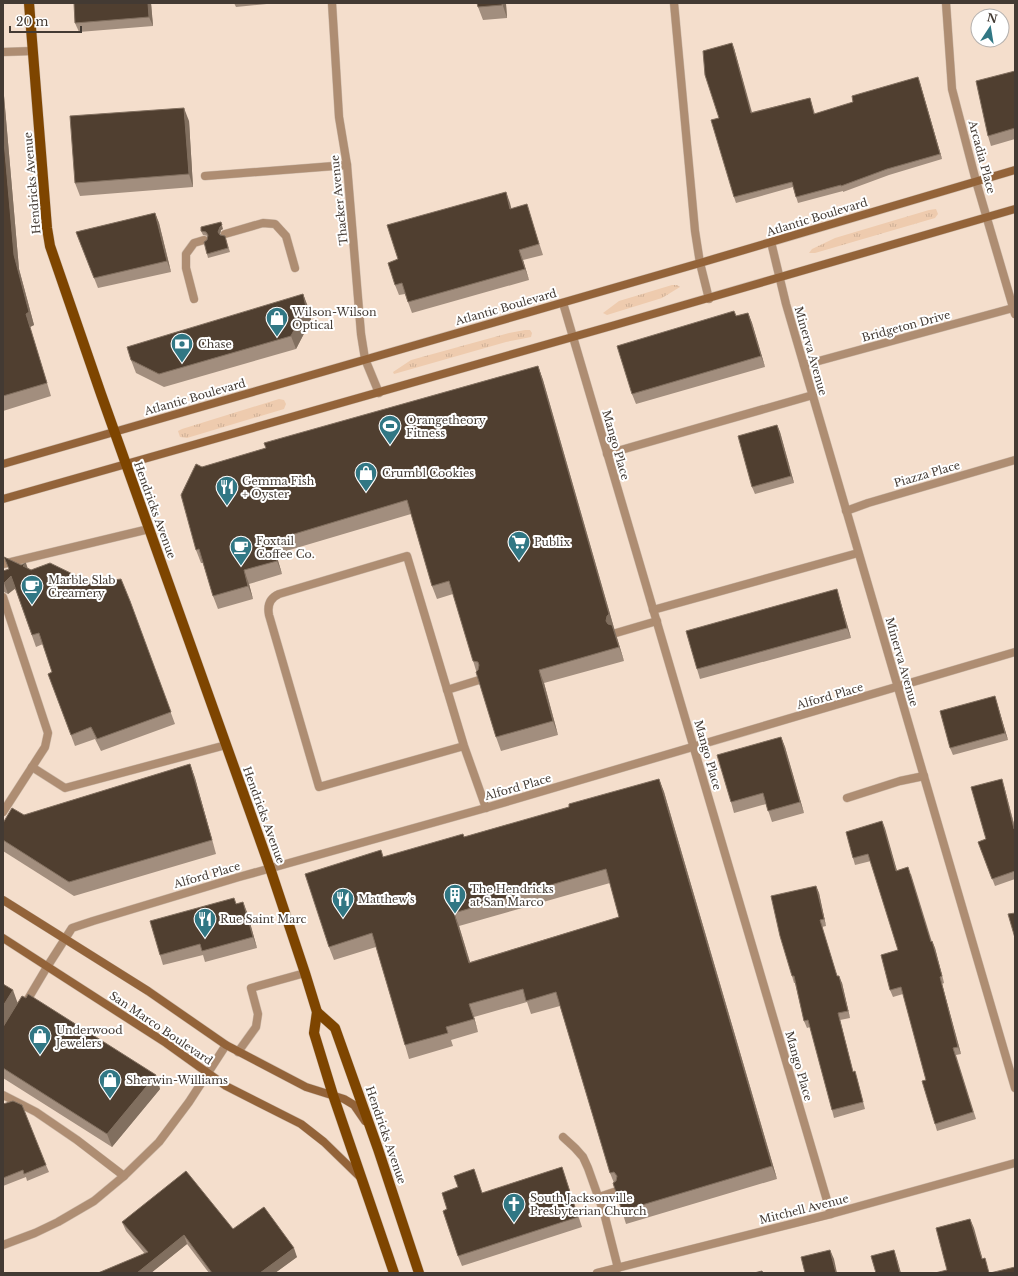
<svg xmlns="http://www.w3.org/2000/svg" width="1018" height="1276" viewBox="0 0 1018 1276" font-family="'Libre Baskerville',serif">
  <defs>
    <pattern id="grass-tufts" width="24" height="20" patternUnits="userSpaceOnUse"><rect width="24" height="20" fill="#eecbae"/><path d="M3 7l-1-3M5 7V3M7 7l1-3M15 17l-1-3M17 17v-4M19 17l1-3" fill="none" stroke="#cdaf96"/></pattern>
  </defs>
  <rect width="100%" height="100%" fill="#f4decc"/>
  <g fill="url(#grass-tufts)">
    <path d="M 936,209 L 938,214 L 935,218 L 815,253 L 809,253 L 812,249 L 835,238 L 929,210 Z"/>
    <path d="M 672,285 L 677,285 L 680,287 L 662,298 L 607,315 L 603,313 L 619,301 Z"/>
    <path d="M 525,330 L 530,330 L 532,333 L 531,337 L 506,342 L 394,374 L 393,372 L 411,360 L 509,333 Z"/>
    <path d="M 279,399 L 284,400 L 286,404 L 284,409 L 187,438 L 180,437 L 178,431 L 182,429 Z"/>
  </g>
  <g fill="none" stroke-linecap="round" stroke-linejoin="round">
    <g stroke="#cdbaaa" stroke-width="9">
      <g id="service">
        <path d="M 3,52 L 33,51"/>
        <path d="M 205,176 L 347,165"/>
        <path d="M 225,234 L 263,223 L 275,224 L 286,236 L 295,268"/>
        <path d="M 194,299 L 186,268 L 186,254 L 194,243 L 204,240"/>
        <path d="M 607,454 L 813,395"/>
        <path d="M 846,511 L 868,503 L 1015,460"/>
        <path d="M 3,564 L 149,529"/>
        <path d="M 3,597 L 48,733 L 45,747 L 3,812"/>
        <path d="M 653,610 L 858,553"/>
        <path d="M 616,633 L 657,621"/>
        <path d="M 447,690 L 479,680"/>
        <path d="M 464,746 L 319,787 L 269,615 C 267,605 270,598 279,594 L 407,556 L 464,746 L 486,808"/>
        <path d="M 32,767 L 65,788 L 226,745"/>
        <path d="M 847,798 L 900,781 L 924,776"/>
        <path d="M 25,1004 L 47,967"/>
        <path d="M 238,1052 L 256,1027 L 258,1014 L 251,988 L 305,973"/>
        <path d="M 3,1095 L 36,1112 L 77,1140 L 124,1176"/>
        <path d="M 563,1137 L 575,1148 L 583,1157 L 588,1168 L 604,1213 L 618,1268"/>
        <path d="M 599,1197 L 617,1191"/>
      </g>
    </g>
    <g stroke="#cdbaaa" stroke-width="9">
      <g id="minor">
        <path d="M 332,3 L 339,117 L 347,165 L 361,334 L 365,359 L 379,393"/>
        <path d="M 674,3 L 695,231 L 700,263 L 709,299"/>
        <path d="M 946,3 L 952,89 L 976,181 L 1015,314"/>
        <path d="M 771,242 L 786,304 L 1015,1088"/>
        <path d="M 563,303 L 831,1214"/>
        <path d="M 804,365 L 1013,308"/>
        <path d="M 47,967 L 72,928 L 93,921 L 239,877 L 482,809 L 1015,652"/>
        <path d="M 3,1245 L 35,1233 L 58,1222 L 94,1201 L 124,1176 L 159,1142 L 189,1102 L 226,1045"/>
        <path d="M 597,1273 L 831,1214 L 1015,1163"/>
      </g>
    </g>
    <g stroke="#cdbaaa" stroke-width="9">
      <g id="secondary">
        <path d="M 3,464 L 700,263 L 1015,170"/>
        <path d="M 3,499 L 615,325 L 1015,209"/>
        <path d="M 3,900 L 148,991 L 226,1045 L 306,1087 L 344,1099 L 354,1105 L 365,1121"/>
        <path d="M 3,938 L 166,1043 L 226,1086 L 301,1124 L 324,1142 L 360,1177"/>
      </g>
    </g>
    <g stroke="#cdbaaa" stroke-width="11">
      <g id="primary">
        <path d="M 29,3 L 47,228 L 50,246 L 101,394 L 270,868 L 305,973 L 317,1012 L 314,1033 L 333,1095 L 394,1273"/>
        <path d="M 317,1012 L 335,1028 L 378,1149 L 419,1273"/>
      </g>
    </g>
    <use href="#service" stroke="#ae8d72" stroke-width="8"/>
    <use href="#minor" stroke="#ae8d72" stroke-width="8"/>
    <use href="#secondary" stroke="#936339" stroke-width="8"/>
    <use href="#primary" stroke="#7e4500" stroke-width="10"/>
  </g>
  <g fill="#a28e7e" fill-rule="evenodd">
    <path d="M 74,3 L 151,3 L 153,26 L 79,32 L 75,23 Z"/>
    <path d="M 234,3 L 277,3 L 236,7 Z"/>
    <path d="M 477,3 L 517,3 L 506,4 L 507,18 L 483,20 L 478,7 Z"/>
    <path d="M 734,48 L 752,112 L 810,98 L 815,114 L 920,83 L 942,159 L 889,175 L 843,192 L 843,191 L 798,203 L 793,187 L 736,203 L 734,197 L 719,118 Z"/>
    <path d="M 1015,71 L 1015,139 L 991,146 L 988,136 Z"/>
    <path d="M 3,94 L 4,96 L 19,269 L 34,325 L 30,327 L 51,396 L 3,411 Z"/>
    <path d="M 189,121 L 193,187 L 80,196 L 75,183 Z"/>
    <path d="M 506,192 L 511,209 L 530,215 L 543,255 L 523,260 L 529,280 L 412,313 L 405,294 L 399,295 L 395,285 L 398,259 Z"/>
    <path d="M 155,213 L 159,223 L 171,272 L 98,288 L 76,232 Z"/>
    <path d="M 223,229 L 221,230 L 220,234 L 225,236 L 230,252 L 208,258 L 207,254 L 207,240 L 208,236 L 203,235 L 201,231 Z"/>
    <path d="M 303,294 L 308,307 L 311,320 L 296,349 L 164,387 L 136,373 L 131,360 Z"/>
    <path d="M 748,313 L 752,323 L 765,367 L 636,404 L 632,394 L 736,316 Z"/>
    <path d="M 538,366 L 543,380 L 614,628 L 624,661 L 544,683 L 558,735 L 501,751 L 496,737 L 453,594 L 437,599 L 432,586 L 411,514 L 276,554 L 282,574 L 249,584 L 253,599 L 218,609 L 213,596 L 203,563 L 201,563 L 196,550 L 202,467 L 266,448 Z"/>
    <path d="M 777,425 L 780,432 L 794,483 L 755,494 L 752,487 Z"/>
    <path d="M 28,568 L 31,570 L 91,583 L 130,601 L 175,724 L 101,751 L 95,739 L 75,746 L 48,674 L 52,672 L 43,644 L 36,647 L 15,588 L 8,594 L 4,592 L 3,592 L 3,571 Z"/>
    <path d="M 840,600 L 851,638 L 700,679 L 697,669 Z"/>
    <path d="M 997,703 L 1008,740 L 953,755 L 950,748 Z"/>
    <path d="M 781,737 L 785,747 L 804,813 L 772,822 L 766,804 L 734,813 L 731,802 Z"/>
    <path d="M 190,764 L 195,778 L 216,854 L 74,896 L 3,851 L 3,823 L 24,815 Z"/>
    <path d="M 659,779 L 664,792 L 777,1179 L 626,1224 L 622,1211 L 614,1183 L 610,1173 L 560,1006 L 531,1014 L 527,1002 L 474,1017 L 478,1032 L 451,1040 L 453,1046 L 409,1059 L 405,1045 L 376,947 L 334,960 L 329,947 L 383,857 L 464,837 L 569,807 ZM 610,883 L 619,917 L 470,962 L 459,926 Z"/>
    <path d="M 1004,786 L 1015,828 L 1015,879 L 995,886 L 978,842 L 986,839 Z"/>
    <path d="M 882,821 L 897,871 L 911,874 L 932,942 L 932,941 L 935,948 L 944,983 L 942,984 L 961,1054 L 956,1055 L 976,1119 L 937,1131 L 935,1124 L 926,1080 L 903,994 L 893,997 L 890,990 L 898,950 L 871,861 L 855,865 L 853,858 Z"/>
    <path d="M 816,886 L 819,893 L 826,926 L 822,927 L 837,976 L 842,983 L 850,1018 L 840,1020 L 853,1072 L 857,1078 L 865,1109 L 834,1118 L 832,1110 L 810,1027 L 807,1028 L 804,1021 L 795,983 L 794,983 L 792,976 Z"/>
    <path d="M 236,904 L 247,912 L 257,948 L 205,962 L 203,955 L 163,965 L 160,955 Z"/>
    <path d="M 3,984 L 18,1003 L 156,1075 L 160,1089 L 112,1147 L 3,1078 Z"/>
    <path d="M 3,1104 L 46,1165 L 49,1172 L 27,1181 L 26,1177 L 3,1186 Z"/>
    <path d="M 562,1167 L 582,1227 L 462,1266 L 458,1256 L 447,1209 L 482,1193 Z"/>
    <path d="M 122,1222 L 233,1229 L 297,1257 L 275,1273 L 209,1273 L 187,1244 L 151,1273 L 98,1273 L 145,1254 L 126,1231 Z"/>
  </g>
  <g fill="#816f5f">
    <path d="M 148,3 L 151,3 L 153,26 L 149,17 Z"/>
    <path d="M 502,3 L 506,3 L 506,4 L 507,18 Z"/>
    <path d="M 732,43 L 734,48 L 753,118 L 751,113 Z"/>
    <path d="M 918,77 L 920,83 L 942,159 L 940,154 Z"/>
    <path d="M 3,94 L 4,96 L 19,269 L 34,325 L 30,327 L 51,396 L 47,383 L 26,314 L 14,255 L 3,130 Z"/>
    <path d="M 184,108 L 189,121 L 193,187 L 189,174 Z"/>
    <path d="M 506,192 L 510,203 L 514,219 L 510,209 Z"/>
    <path d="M 155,213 L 159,223 L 171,272 L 167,261 Z"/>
    <path d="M 221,222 L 223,229 L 221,230 L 220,235 L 218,232 Z"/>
    <path d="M 519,250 L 523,260 L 529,280 L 525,269 Z"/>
    <path d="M 303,294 L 308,307 L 311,320 L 296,349 L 291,336 Z"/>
    <path d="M 748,313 L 752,323 L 765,367 L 761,356 Z"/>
    <path d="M 538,366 L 543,380 L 614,628 L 624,661 L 619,647 L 606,621 Z"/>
    <path d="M 777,425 L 780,432 L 794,483 L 791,476 Z"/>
    <path d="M 271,541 L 276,554 L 282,574 L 277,561 Z"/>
    <path d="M 26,563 L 30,575 L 23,566 Z"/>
    <path d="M 244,570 L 249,584 L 253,599 L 248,586 Z"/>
    <path d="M 11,576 L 16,588 L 8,594 L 4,583 Z"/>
    <path d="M 837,589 L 840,600 L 851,638 L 847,628 Z"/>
    <path d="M 539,670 L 544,683 L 558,735 L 553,721 Z"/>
    <path d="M 995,696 L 997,703 L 1008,740 L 1005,733 Z"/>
    <path d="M 781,737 L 785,747 L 804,813 L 800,802 Z"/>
    <path d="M 190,764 L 195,778 L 216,854 L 212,840 Z"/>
    <path d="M 659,779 L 664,792 L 777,1179 L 772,1166 Z"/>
    <path d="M 1002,779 L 1004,786 L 1015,828 L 1015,830 Z"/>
    <path d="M 882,821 L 885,828 L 899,878 L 896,871 Z"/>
    <path d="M 816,886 L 819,893 L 826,926 L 824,919 Z"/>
    <path d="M 243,902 L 247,912 L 257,948 L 253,937 Z"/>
    <path d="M 454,913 L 459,926 L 474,976 L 469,963 Z"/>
    <path d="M 932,941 L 935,948 L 944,983 Z"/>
    <path d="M 839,976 L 842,983 L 850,1018 L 848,1011 Z"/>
    <path d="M 940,977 L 942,984 L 961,1054 L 958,1047 Z"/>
    <path d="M 13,990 L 18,1004 L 3,1028 L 3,1006 Z"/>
    <path d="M 469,1004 L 474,1017 L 478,1032 L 474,1019 Z"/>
    <path d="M 838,1013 L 840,1020 L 855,1079 L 853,1072 Z"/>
    <path d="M 156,1075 L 160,1089 L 112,1147 L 107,1134 Z"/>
    <path d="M 970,1219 L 974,1228 L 985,1268 L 982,1259 Z"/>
    <path d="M 184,1235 L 187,1244 L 151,1273 L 137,1273 Z"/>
    <path d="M 294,1248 L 297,1257 L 275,1273 L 260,1273 Z"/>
    <path d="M 830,1250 L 834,1259 L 837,1273 L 836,1273 Z"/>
    <path d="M 894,1250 L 897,1259 L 901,1273 L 900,1273 Z"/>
  </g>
  <g fill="#503f30" stroke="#816f5f" fill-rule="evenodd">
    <path d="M 74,3 L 148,3 L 149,17 L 75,23 Z"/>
    <path d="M 477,3 L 502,3 L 502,5 L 478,7 Z"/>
    <path d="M 732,43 L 751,113 L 810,98 L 814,114 L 853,102 L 852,96 L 918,77 L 940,154 L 887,169 L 841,186 L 841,185 L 796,197 L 792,182 L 734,197 L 711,120 L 719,118 L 705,75 L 703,51 Z"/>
    <path d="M 1015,71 L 1015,128 L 988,136 L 976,81 Z"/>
    <path d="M 184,108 L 189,174 L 75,183 L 70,116 Z"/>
    <path d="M 3,130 L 14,255 L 29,312 L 26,314 L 47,383 L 3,396 Z"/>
    <path d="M 506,192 L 510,209 L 527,204 L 539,244 L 519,250 L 525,269 L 408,302 L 402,283 L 395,285 L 388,263 L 398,259 L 387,225 Z"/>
    <path d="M 155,213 L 167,261 L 94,278 L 76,232 Z"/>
    <path d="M 221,222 L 222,225 L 220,227 L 218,232 L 220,235 L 225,236 L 228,248 L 207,254 L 204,242 L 207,240 L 208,235 L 206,232 L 201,231 L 201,227 Z"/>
    <path d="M 303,294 L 306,307 L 291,336 L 159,374 L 131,360 L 127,347 Z"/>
    <path d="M 734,311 L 736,316 L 748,313 L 761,356 L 632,394 L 617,346 Z"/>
    <path d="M 538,366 L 609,614 L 607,616 L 606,621 L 608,624 L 612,625 L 619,647 L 539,670 L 553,721 L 496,737 L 476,672 L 478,670 L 479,665 L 478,662 L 473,661 L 449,581 L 432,586 L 407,500 L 271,541 L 277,561 L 244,570 L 248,586 L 213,596 L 199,549 L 196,550 L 181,495 L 196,464 L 202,467 L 266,448 L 264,443 Z"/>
    <path d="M 777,425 L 791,476 L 752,487 L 738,436 Z"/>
    <path d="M 4,557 L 21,565 L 26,563 L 23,566 L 31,570 L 50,563 L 91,583 L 121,579 L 130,601 L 171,712 L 97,739 L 91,727 L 71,735 L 48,674 L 52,672 L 39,633 L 32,635 L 11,576 L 4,583 L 3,582 L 3,571 L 9,569 Z"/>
    <path d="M 837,589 L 847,628 L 697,669 L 686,631 Z"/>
    <path d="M 995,696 L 1005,733 L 950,748 L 940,711 Z"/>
    <path d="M 781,737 L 800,802 L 768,811 L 763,793 L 731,802 L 717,755 Z"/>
    <path d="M 190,764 L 212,840 L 69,882 L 3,840 L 3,823 L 12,808 L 24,815 Z"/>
    <path d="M 659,779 L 772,1166 L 622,1211 L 613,1183 L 616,1181 L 617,1176 L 614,1172 L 610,1173 L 556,992 L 526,1001 L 523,989 L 469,1004 L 474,1019 L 446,1027 L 448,1033 L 405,1045 L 372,933 L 329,947 L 305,874 L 381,850 L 383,857 L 463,834 L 464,837 L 569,807 L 569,804 ZM 606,869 L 619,917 L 469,963 L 454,913 Z"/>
    <path d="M 1002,779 L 1014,829 L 1015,828 L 1015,871 L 992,879 L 978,842 L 986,839 L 971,787 Z"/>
    <path d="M 882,821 L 896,871 L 908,867 L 931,942 L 932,941 L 942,976 L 940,977 L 958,1047 L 953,1048 L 973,1112 L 935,1124 L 922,1081 L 926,1080 L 901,987 L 890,990 L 881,955 L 898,950 L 868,854 L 853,858 L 846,832 Z"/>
    <path d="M 816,886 L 824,919 L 820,920 L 837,976 L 839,976 L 848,1011 L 838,1013 L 853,1072 L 855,1071 L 863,1102 L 832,1110 L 808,1020 L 804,1021 L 794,976 L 792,976 L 780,936 L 771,896 Z"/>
    <path d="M 234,898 L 236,904 L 243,902 L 253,937 L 202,951 L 200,944 L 160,955 L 150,921 Z"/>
    <path d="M 1015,913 L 1015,938 L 1008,914 Z"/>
    <path d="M 3,984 L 13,990 L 3,1006 Z"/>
    <path d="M 28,994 L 156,1075 L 107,1134 L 3,1068 L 3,1027 L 22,996 L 26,998 Z"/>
    <path d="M 13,1101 L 22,1105 L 46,1165 L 24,1174 L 23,1170 L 3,1178 L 3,1104 Z"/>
    <path d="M 562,1167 L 578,1217 L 458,1256 L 443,1211 L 447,1209 L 442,1193 L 458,1187 L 454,1176 L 474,1169 L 482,1193 Z"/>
    <path d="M 186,1171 L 233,1229 L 264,1207 L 294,1248 L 260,1273 L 212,1273 L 184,1235 L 137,1273 L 98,1273 L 148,1252 L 122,1222 Z"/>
    <path d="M 970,1219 L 982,1259 L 985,1258 L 989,1273 L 935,1273 L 947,1270 L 936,1228 Z"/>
    <path d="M 830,1250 L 836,1273 L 805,1273 L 801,1257 Z"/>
    <path d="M 894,1250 L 900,1273 L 876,1273 L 871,1256 Z"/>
    <path d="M 1015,1267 L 1015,1273 L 990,1273 Z"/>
    <path d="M 762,1271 L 763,1273 L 754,1273 Z"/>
  </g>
  <defs>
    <g id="shop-pin" transform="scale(1.15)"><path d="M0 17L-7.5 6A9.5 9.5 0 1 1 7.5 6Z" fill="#317784" stroke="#fff"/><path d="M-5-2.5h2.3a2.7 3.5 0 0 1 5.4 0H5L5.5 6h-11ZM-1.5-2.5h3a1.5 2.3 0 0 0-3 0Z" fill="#fff"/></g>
    <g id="bank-pin" transform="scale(1.15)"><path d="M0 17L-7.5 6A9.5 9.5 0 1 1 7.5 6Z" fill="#317784" stroke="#fff"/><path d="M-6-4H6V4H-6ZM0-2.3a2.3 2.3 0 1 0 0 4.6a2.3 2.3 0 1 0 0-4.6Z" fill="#fff"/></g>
    <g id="stadium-pin" transform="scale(1.15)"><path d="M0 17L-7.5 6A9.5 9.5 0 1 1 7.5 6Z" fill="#317784" stroke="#fff"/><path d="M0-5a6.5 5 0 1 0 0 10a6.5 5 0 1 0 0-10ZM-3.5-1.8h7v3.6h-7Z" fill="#fff"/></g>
    <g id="restaurant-pin" transform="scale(1.15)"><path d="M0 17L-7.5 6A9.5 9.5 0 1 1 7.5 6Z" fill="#317784" stroke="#fff"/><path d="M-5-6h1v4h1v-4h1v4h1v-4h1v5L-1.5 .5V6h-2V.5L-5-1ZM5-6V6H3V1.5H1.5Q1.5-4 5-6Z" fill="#fff"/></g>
    <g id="supermarket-pin" transform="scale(1.15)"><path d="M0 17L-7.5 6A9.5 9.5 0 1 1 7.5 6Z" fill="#317784" stroke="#fff"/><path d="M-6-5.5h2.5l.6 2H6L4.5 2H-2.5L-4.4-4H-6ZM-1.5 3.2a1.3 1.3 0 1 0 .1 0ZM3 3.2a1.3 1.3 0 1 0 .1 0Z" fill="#fff"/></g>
    <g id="cafe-pin" transform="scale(1.15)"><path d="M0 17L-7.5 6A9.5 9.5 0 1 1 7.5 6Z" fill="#317784" stroke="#fff"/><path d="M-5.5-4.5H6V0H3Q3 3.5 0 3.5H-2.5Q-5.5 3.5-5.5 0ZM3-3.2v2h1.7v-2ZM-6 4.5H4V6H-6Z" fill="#fff"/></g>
    <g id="building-pin" transform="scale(1.15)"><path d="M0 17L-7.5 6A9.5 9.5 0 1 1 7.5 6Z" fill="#317784" stroke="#fff"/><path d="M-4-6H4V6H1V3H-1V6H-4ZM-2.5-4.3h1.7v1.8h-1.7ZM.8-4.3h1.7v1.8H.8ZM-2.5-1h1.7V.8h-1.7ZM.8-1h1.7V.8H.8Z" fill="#fff"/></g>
    <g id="church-pin" transform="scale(1.15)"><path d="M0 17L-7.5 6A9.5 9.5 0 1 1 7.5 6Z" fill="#317784" stroke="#fff"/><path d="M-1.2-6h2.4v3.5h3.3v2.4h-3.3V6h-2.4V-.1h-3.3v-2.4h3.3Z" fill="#fff"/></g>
  </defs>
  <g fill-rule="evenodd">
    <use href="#shop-pin" x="277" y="318"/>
    <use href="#bank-pin" x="182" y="344"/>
    <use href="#stadium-pin" x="390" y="426"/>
    <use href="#shop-pin" x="366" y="473"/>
    <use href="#restaurant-pin" x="227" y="487"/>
    <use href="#supermarket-pin" x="519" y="542"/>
    <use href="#cafe-pin" x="241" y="547"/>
    <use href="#cafe-pin" x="32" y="586"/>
    <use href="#building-pin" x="455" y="895"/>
    <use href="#restaurant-pin" x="343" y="899"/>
    <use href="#restaurant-pin" x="205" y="919"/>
    <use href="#shop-pin" x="40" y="1036"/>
    <use href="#shop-pin" x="110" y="1080"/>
    <use href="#church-pin" x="514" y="1204"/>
  </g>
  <g text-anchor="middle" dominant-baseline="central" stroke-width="4" stroke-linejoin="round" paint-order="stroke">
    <g font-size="11" fill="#433a33" stroke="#fff">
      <text transform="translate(982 157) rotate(75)">Arcadia Place</text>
      <text transform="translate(32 183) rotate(-95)">Hendricks Avenue</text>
      <text transform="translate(339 200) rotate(-96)">Thacker Avenue</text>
      <text transform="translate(817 217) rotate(-17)">Atlantic Boulevard</text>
      <text transform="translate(506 307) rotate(-16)">Atlantic Boulevard</text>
      <text transform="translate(906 326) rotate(-15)">Bridgeton Drive</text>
      <text transform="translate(811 351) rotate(74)">Minerva Avenue</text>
      <text transform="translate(195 397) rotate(-16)">Atlantic Boulevard</text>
      <text transform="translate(616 445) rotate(74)">Mango Place</text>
      <text transform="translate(927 474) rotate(-16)">Piazza Place</text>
      <text transform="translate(155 510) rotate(70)">Hendricks Avenue</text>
      <text transform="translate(902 662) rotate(74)">Minerva Avenue</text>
      <text transform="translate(830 696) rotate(-16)">Alford Place</text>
      <text transform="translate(708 755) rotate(74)">Mango Place</text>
      <text transform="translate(518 787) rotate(-16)">Alford Place</text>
      <text transform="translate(264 815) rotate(70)">Hendricks Avenue</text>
      <text transform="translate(207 875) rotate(-16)">Alford Place</text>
      <text transform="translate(161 1028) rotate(34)">San Marco Boulevard</text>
      <text transform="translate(799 1066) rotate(74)">Mango Place</text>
      <text transform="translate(386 1135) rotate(71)">Hendricks Avenue</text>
      <text transform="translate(804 1209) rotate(-14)">Mitchell Avenue</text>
    </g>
    <g font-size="11" fill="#433a33" stroke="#fff" text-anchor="start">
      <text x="292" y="312">Wilson-Wilson<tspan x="292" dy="13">Optical</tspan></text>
      <text x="198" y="344">Chase</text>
      <text x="406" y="420">Orangetheory<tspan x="406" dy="13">Fitness</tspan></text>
      <text x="382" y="473">Crumbl Cookies</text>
      <text x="242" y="481">Gemma Fish<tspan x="242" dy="13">+ Oyster</tspan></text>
      <text x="256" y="541">Foxtail<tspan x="256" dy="13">Coffee Co.</tspan></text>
      <text x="534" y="542">Publix</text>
      <text x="48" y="580">Marble Slab<tspan x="48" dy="13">Creamery</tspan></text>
      <text x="470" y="889">The Hendricks<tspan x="470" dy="13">at San Marco</tspan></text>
      <text x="358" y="899">Matthew's</text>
      <text x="220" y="919">Rue Saint Marc</text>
      <text x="56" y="1030">Underwood<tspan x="56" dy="13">Jewelers</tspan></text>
      <text x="126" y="1080">Sherwin-Williams</text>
      <text x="530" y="1198">South Jacksonville<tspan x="530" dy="13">Presbyterian Church</tspan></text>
    </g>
  </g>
  <rect width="1018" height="1276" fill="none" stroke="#433a33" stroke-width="8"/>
  <g transform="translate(990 28) rotate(12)"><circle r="19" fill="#ffffff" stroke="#b4b0ad"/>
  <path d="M0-3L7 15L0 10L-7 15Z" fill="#317784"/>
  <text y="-6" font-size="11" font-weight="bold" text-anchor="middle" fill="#433a33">N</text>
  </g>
  <path d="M10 26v6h71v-6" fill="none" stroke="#433a33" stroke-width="2"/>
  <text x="16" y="26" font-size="12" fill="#433a33" stroke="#ffffff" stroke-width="3" paint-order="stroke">20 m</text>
</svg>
